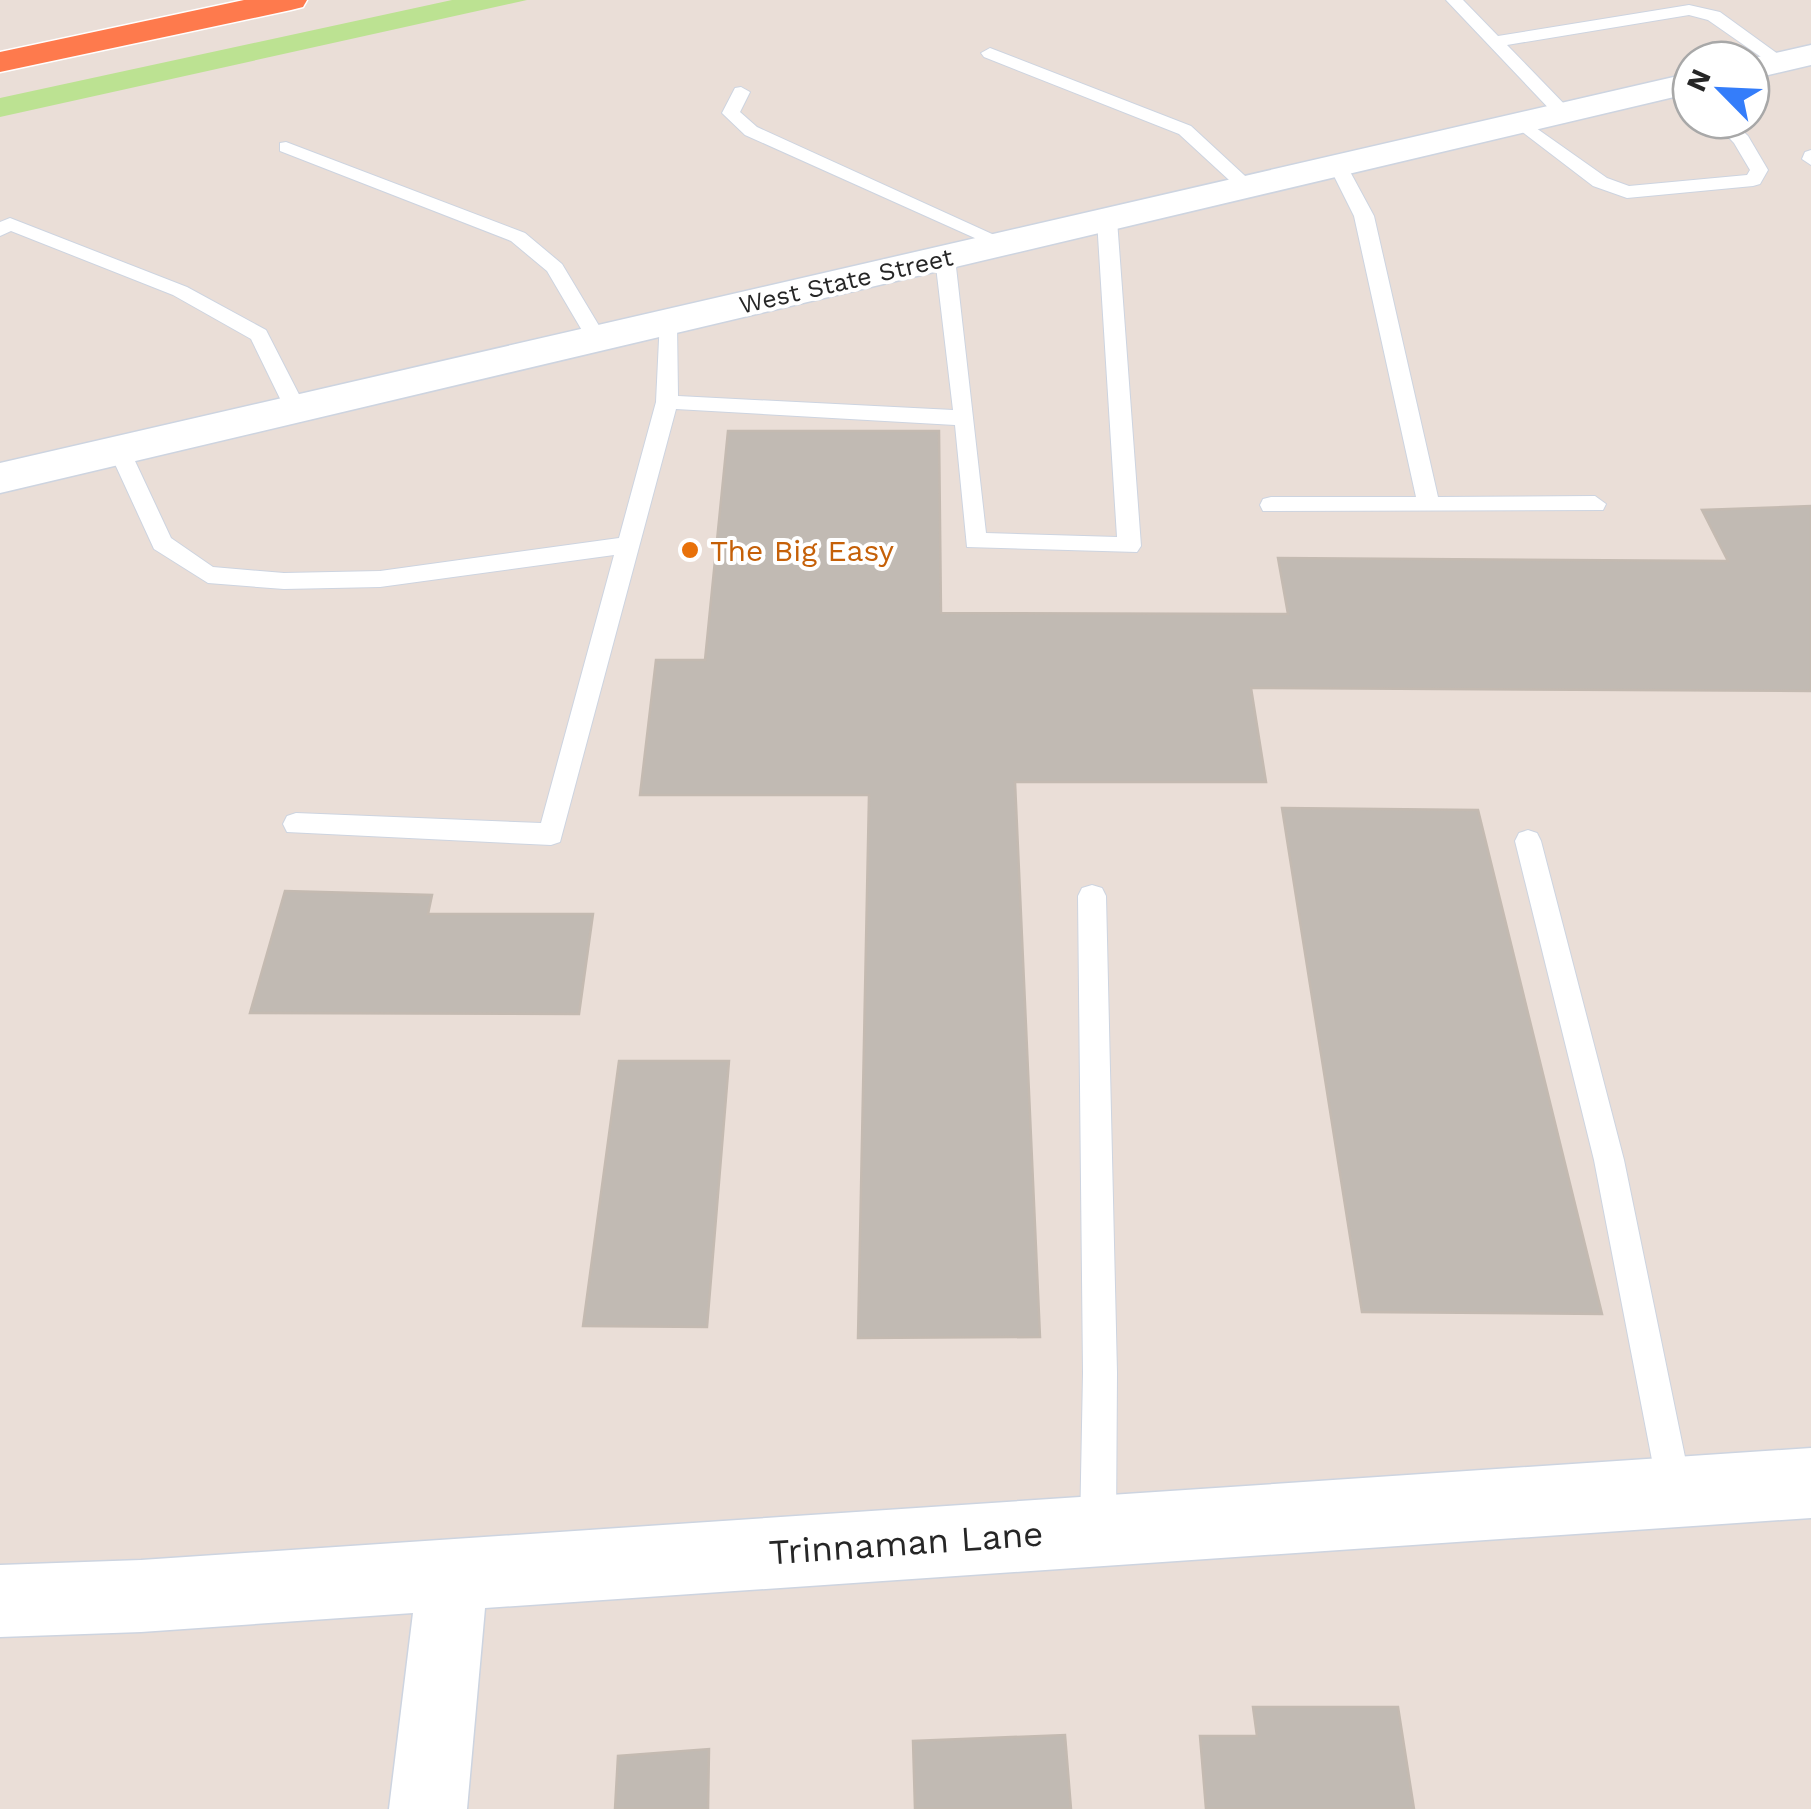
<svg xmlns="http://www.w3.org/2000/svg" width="1811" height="1809" viewBox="0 0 1811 1809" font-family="'Work Sans',sans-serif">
  <rect width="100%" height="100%" fill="#eaded7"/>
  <path fill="#bce292" d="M 452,0 L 527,0 L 0,117 L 0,98 Z"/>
  <g fill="#c1bab3" stroke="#c4bab1" stroke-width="2.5">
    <path d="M 728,431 L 939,431 L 941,613 L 1288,614 L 1278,558 L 1728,561 L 1702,510 L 1811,506 L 1811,691 L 1251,688 L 1266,782 L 1015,782 L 1040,1337 L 858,1338 L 869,795 L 640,795 L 656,660 L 705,660 Z"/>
    <path d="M 1282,808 L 1478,810 L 1602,1314 L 1362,1312 Z"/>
    <path d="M 285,891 L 432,895 L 428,914 L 593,914 L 579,1014 L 250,1013 Z"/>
    <path d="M 619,1061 L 729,1061 L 707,1327 L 583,1326 Z"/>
    <path d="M 1253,1707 L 1398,1707 L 1414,1809 L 1206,1809 L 1200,1736 L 1257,1736 Z"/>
    <path d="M 1065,1735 L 1071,1809 L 915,1809 L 913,1741 Z"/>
    <path d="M 709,1749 L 708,1809 L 615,1809 L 618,1756 Z"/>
  </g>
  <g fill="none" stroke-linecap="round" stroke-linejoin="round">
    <g stroke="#cdd4e0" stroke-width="2">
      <g id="lane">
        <path d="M 1446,0 L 1463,0 L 1498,36 L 1689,5 L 1720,12 L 1789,62 L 1774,66 L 1708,20 L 1689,15 L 1507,45 L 1569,109 L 1572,113 L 1563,118 L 1557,117 Z"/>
        <path d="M 990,48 L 1191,126 L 1257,187 L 1255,191 L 1241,191 L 1179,134 L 984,57 L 981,53 Z"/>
        <path d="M 741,87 L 750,92 L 740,112 L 757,127 L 1014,244 L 1011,248 L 997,248 L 745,135 L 722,113 L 735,88 Z"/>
        <path d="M 1522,118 L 1607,178 L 1629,186 L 1747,175 L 1750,170 L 1734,143 L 1712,120 L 1731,120 L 1748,136 L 1768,170 L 1760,184 L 1753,186 L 1627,198 L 1593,186 L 1516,127 L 1516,119 Z"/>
        <path d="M 286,142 L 525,233 L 562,264 L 607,339 L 597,345 L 590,344 L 547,271 L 511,241 L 280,151 L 280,143 Z"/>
        <path d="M 1811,150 L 1811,165 L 1802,159 L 1805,152 Z"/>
        <path d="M 1338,160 L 1347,166 L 1374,216 L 1438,497 L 1595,496 L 1606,504 L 1603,510 L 1263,511 L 1260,505 L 1263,499 L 1271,497 L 1416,497 L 1354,216 L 1329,166 Z"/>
        <path d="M 1107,214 L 1117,220 L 1141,546 L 1137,552 L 967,547 L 955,425 L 676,409 L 560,842 L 551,845 L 287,832 L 283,824 L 287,816 L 296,813 L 541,823 L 614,555 L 380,587 L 284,589 L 208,583 L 154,549 L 109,451 L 112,446 L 128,446 L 171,538 L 213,567 L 284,573 L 380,571 L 619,538 L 656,402 L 660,319 L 674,319 L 677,323 L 678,396 L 953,410 L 935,258 L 945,252 L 955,258 L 986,533 L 1117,537 L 1097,220 Z"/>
        <path d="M 10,218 L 187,287 L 266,330 L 307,410 L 304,415 L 288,415 L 251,339 L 173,295 L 11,231 L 0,236 L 0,222 Z"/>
        <path d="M 1528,830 L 1537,833 L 1541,841 L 1624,1160 L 1692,1491 L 1687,1503 L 1675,1508 L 1663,1503 L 1658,1491 L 1594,1160 L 1515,841 L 1519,833 Z"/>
        <path d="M 1092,885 L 1102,888 L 1106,896 L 1117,1373 L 1116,1530 L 1110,1542 L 1098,1548 L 1086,1542 L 1080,1530 L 1083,1373 L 1078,896 L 1082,888 Z"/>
      </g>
    </g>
    <g stroke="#cdd4e0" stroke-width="3">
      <path id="street" d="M 1811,1448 L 1811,1518 L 485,1608 L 467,1809 L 389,1809 L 413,1613 L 141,1632 L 0,1637 L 0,1565 L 141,1560 Z"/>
    </g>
    <g stroke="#cdd4e0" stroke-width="3">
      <g id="secondary">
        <path d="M 1811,45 L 1811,65 L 1751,79 L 1751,60 L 1745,60 Z"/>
        <path d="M 1691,73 L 1691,93 L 0,493 L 0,463 Z"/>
      </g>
    </g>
    <g stroke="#fff" stroke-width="3">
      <path id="highway" d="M 244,0 L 307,0 L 303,7 L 291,10 L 0,72 L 0,52 Z"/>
    </g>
    <use href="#lane" fill="#fff" fill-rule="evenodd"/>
    <use href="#street" fill="#fff" fill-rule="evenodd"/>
    <use href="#secondary" fill="#fff" fill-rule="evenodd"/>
    <use href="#highway" fill="#fe7a4d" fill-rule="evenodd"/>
  </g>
  <circle fill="#e8710a" stroke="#fff" stroke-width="4" cx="690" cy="550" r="10"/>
  <g text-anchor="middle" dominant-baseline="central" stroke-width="8" stroke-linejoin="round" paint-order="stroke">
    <g font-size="25" fill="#262626" stroke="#fff">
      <text transform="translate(846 281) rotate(-13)">West State Street</text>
    </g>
    <g font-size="30" fill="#c56008" stroke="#fff" text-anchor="start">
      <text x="710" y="550">The Big Easy</text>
    </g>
    <g font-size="35" fill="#262626" stroke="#fff">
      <text transform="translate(906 1543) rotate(-4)">Trinnaman Lane</text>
    </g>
  </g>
  <g transform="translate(1721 90) rotate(294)"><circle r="48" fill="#ffffff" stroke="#a8a8a8" stroke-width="2.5"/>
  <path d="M0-8L18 38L0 25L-18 38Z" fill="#347dfa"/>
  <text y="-15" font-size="28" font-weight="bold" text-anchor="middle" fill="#262626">N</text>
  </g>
</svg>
